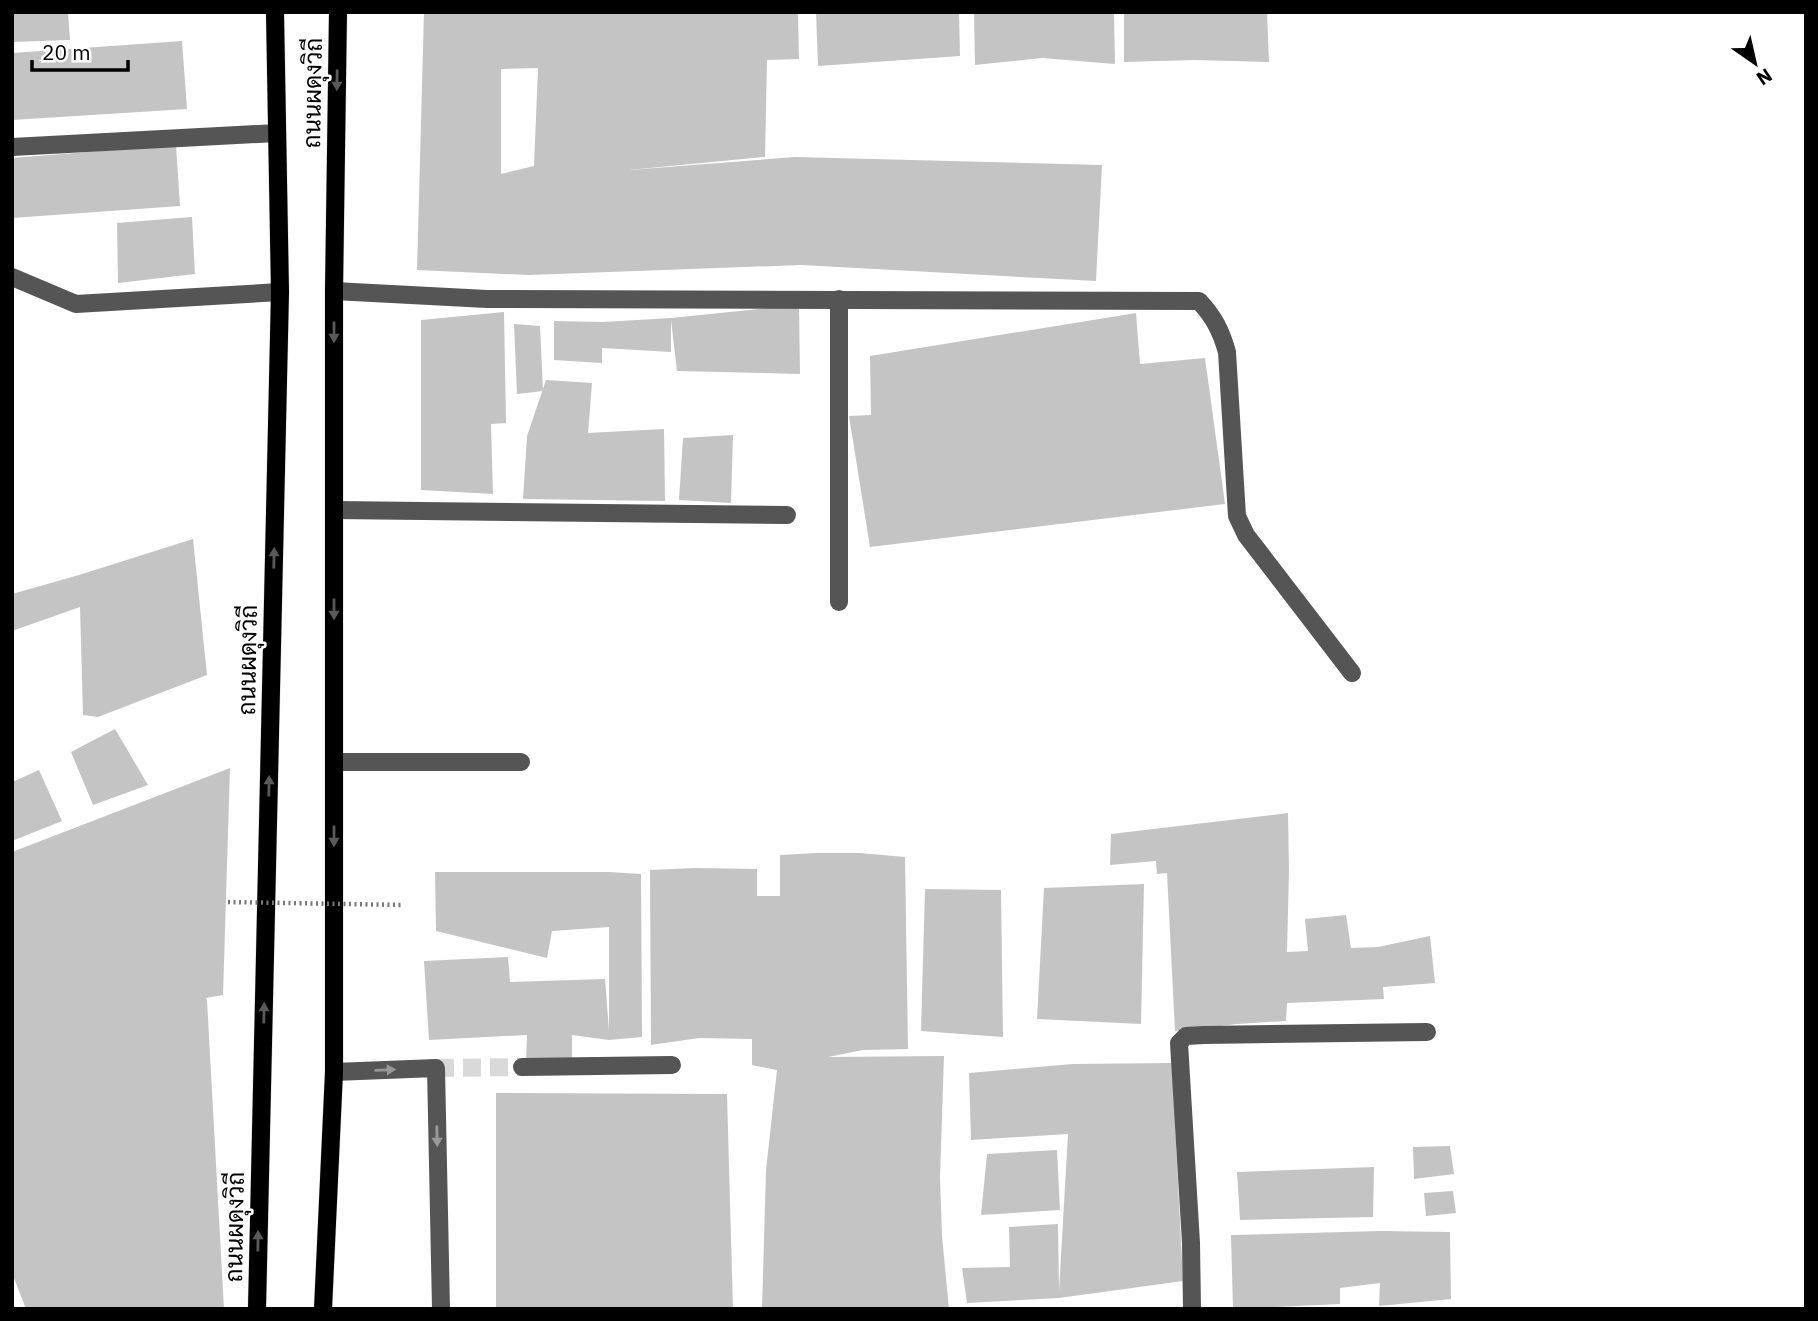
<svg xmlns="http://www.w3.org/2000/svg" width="1818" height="1321" viewBox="0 0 1818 1321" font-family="'IBM Plex Sans',Sarabun,sans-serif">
  <rect width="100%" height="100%" fill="#fff"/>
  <g fill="#c4c4c4" fill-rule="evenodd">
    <path d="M 12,12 L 68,12 L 70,40 L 12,42 Z"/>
    <path d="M 424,12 L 798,12 L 799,59 L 767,60 L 765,157 L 629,170 L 795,157 L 1102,165 L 1096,281 L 801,265 L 529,275 L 417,270 ZM 538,68 L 534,166 L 501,174 L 501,69 Z"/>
    <path d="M 816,12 L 959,12 L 960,56 L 818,66 Z"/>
    <path d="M 974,12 L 1114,12 L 1115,64 L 1042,58 L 975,65 Z"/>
    <path d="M 1124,12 L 1267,12 L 1269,62 L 1194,60 L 1124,62 Z"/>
    <path d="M 182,41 L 187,109 L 12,120 L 12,53 Z"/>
    <path d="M 176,145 L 180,206 L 12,218 L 12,158 Z"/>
    <path d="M 192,217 L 195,274 L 118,283 L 117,223 Z"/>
    <path d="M 799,305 L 800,374 L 677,371 L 671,320 L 671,352 L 602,348 L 602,363 L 554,360 L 554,321 L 603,322 L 671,318 Z"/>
    <path d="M 504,312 L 506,423 L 491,424 L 493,494 L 421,490 L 421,320 Z"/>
    <path d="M 1136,313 L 1140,364 L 1205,358 L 1225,504 L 870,547 L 849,416 L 871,415 L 870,356 Z"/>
    <path d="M 514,324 L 540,326 L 543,391 L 517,394 Z"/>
    <path d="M 546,380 L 592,383 L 588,433 L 664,429 L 665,501 L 523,499 L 527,436 Z"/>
    <path d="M 733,435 L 731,503 L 679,500 L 683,438 Z"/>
    <path d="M 193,539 L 207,675 L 98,717 L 83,715 L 80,607 L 12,631 L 12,594 L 79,575 Z"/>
    <path d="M 115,729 L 148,785 L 93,805 L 71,752 Z"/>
    <path d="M 230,768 L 223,995 L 206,998 L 207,1000 L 224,1309 L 26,1309 L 12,1273 L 12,852 Z"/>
    <path d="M 39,770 L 62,821 L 12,841 L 12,782 Z"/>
    <path d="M 1288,813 L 1289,871 L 1287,952 L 1308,951 L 1305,919 L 1346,915 L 1351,948 L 1378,947 L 1430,936 L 1435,983 L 1383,987 L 1384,999 L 1287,1003 L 1286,1021 L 1237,1024 L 1175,1031 L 1167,873 L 1157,874 L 1156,861 L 1110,865 L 1111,834 Z"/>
    <path d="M 817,853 L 859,853 L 905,857 L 908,1049 L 863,1050 L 828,1057 L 944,1056 L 940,1177 L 942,1236 L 949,1309 L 762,1309 L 766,1170 L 777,1070 L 752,1065 L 752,1039 L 699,1038 L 651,1045 L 650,870 L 695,868 L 757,869 L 757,896 L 780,896 L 780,855 Z"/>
    <path d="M 435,872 L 609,872 L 641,874 L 642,1037 L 609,1040 L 572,1035 L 572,1062 L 526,1063 L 527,1035 L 429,1040 L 424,961 L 508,957 L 510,982 L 605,979 L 609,1031 L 609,927 L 552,931 L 547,958 L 436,931 Z"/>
    <path d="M 1144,884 L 1141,1024 L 1037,1019 L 1044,888 Z"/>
    <path d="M 925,889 L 1001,890 L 1003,1037 L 921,1031 Z"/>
    <path d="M 1172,1063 L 1183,1281 L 1059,1298 L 967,1303 L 962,1268 L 1010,1267 L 1009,1227 L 1058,1224 L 1059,1291 L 1068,1134 L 971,1140 L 969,1073 L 1072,1064 Z"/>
    <path d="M 496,1093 L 727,1094 L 733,1309 L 496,1309 Z"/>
    <path d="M 1450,1146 L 1454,1174 L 1414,1179 L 1413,1147 Z"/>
    <path d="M 1057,1150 L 1060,1210 L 981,1215 L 987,1154 Z"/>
    <path d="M 1374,1167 L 1373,1217 L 1240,1220 L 1237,1172 Z"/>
    <path d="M 1453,1191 L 1456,1213 L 1426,1216 L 1424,1193 Z"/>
    <path d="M 1381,1231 L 1450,1232 L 1451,1299 L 1379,1306 L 1380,1283 L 1340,1288 L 1340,1304 L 1233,1309 L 1231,1235 Z"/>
  </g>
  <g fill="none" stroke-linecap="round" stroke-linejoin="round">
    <path stroke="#d9d9d9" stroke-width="18" stroke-dasharray="18 9" stroke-linecap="butt" d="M 436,1068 L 522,1067"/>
    <g stroke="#dbdbdb" stroke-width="19">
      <g id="major">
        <path d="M 257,1309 L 280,292 L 275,12"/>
        <path d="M 323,1309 L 334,1072 L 334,291 L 338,12"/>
      </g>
    </g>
    <g stroke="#555" stroke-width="18">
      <path d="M 12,147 L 277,133"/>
      <path d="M 12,277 L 76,304 L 280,292"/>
      <path d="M 334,291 L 487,299 L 1199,301 C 1214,317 1221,331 1227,352 L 1237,516 L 1246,535 L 1352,673"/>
      <path d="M 839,299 L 839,602"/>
      <path d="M 334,510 L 787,515"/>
      <path d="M 334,762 L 521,762"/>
      <path d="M 522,1067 L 672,1065"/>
      <path d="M 334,1072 L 436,1068 L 441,1309"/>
      <path d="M 1192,1309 L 1191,1243 L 1179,1043 L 1186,1036 L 1204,1035 L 1427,1032"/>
    </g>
    <use href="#major" stroke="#000" stroke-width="18"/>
    <path stroke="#777" stroke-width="4.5" stroke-dasharray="2 3.5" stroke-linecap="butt" d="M 228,902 L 404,905"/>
  </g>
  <defs><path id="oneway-solid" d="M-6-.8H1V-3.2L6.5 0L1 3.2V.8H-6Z" transform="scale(1.75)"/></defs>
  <g fill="#595959">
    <use href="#oneway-solid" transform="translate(337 80) rotate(91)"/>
    <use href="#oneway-solid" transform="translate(334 332) rotate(90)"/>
    <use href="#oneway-solid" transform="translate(274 558) rotate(-89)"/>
    <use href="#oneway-solid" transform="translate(334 609) rotate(90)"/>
    <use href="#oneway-solid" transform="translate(269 786) rotate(-89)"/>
    <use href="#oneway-solid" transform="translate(334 836) rotate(90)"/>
    <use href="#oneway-solid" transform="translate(264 1013) rotate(-89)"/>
    <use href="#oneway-solid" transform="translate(258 1241) rotate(-89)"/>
  </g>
  <g fill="#999">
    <use href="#oneway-solid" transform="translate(385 1070) rotate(-2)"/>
    <use href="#oneway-solid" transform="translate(437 1136) rotate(89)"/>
  </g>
  <g text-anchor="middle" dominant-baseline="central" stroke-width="5" stroke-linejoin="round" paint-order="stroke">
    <g font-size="24" fill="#000" stroke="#fff">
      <text transform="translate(312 93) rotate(-89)">ถนนผดุงวิถี</text>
      <text transform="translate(247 660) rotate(-89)">ถนนผดุงวิถี</text>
      <text transform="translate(234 1227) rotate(-89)">ถนนผดุงวิถี</text>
    </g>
  </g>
  <rect width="1818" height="1321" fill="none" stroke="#000000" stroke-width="28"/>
  <g transform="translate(1755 63) rotate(146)" stroke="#ffffff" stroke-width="5" paint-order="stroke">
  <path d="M0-5L12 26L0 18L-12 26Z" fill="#000000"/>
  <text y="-10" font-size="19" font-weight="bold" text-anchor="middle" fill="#000000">N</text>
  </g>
  <path d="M32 60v10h96v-10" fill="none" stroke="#000000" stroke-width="3.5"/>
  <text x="42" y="60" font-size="21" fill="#000000" stroke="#ffffff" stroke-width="5" paint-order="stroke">20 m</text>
</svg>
